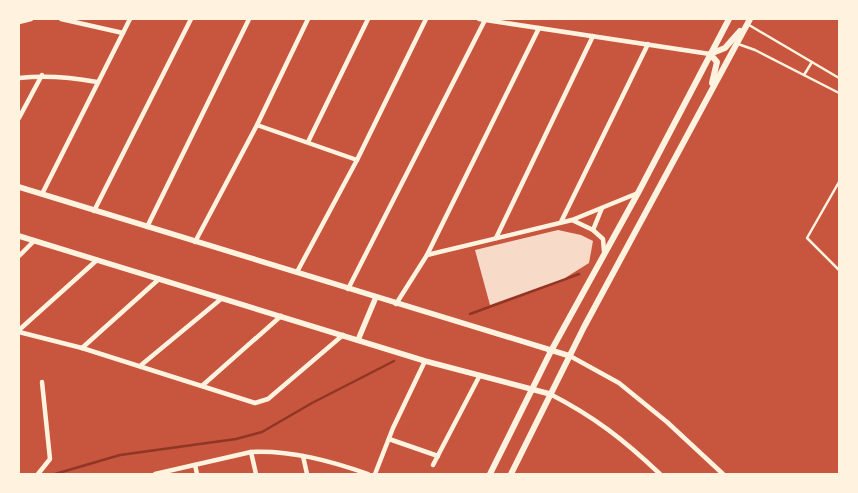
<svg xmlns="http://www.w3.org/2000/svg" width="858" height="493" viewBox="0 0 858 493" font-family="'Asap Condensed',sans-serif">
  <rect width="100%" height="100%" fill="#c8553d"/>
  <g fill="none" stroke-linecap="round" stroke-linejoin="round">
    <g stroke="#8f3625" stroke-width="2.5">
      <path d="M 470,314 L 579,274"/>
      <path d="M 55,474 L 120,455 L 236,439 L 262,432 L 312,403 L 394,361"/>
    </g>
  </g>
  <path fill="#f7dbc8" d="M 558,230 L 581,235 L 593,241 L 589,263 L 565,278 L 490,305 L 475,250 Z"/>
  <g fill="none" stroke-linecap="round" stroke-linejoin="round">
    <g stroke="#fff3e0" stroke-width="2.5">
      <path d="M 749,25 L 839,78"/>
      <path d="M 738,44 L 755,50 L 839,93"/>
      <path d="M 804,75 L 812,62"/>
      <path d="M 839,182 L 807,238 L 839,270"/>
    </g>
    <g stroke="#fff3e0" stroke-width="4.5">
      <path d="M 61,19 L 123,33"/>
      <path d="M 479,19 L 710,54"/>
      <path d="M 19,22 L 31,19"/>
      <path d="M 19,78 C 46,75 70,77 97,82"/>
      <path d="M 19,118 L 42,75"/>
      <path d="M 257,125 L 357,160"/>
      <path d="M 308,142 L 368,19"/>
      <path d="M 42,194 L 130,19"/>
      <path d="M 94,211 L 191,19"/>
      <path d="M 572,220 L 593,230 L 603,239 L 604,251"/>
      <path d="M 561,222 L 648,44"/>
      <path d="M 147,227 L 249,19"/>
      <path d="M 593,230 L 602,208"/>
      <path d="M 496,238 L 593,36"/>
      <path d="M 195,242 L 257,125 L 308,19"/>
      <path d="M 427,255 L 572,220 L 638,193"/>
      <path d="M 19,256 L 34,241"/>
      <path d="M 297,272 L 357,160 L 426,19"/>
      <path d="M 348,289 L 485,20"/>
      <path d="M 396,304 L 427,255 L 539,28"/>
      <path d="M 19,330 L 97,260"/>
      <path d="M 19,332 L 82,348 L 255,403 L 268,399 L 343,335"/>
      <path d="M 82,348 L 159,279"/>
      <path d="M 570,356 L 619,383 L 667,422 L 723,474"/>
      <path d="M 140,366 L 221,299"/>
      <path d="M 203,385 L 281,316"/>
      <path d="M 550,394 C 595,417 624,440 660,474"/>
      <path d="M 389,439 L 438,456"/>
      <path d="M 251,452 L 256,474"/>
      <path d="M 303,456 L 307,474"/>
      <path d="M 195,465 L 197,474"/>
      <path d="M 433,465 L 480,375"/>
      <path d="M 38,474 L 50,459 L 42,382"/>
      <path d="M 155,474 L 251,452 C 291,450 331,461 368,474"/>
      <path d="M 375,474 L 393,428 L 425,361"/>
    </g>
    <g stroke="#fff3e0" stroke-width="5.5">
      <path d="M 19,187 L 570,356"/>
      <path d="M 19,236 L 425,361 L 550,394"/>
      <path d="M 358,340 L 376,297"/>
    </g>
    <g stroke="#fff3e0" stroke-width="6">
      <path d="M 710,54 L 725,48 L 740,31"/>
      <path d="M 710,54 L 717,62 L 712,83"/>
      <path d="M 490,474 L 551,351 L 638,193 L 729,19"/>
      <path d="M 511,474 L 584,327 L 750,19"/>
    </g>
  </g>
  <rect width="858" height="493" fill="none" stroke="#fff3e0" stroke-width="40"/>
</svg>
